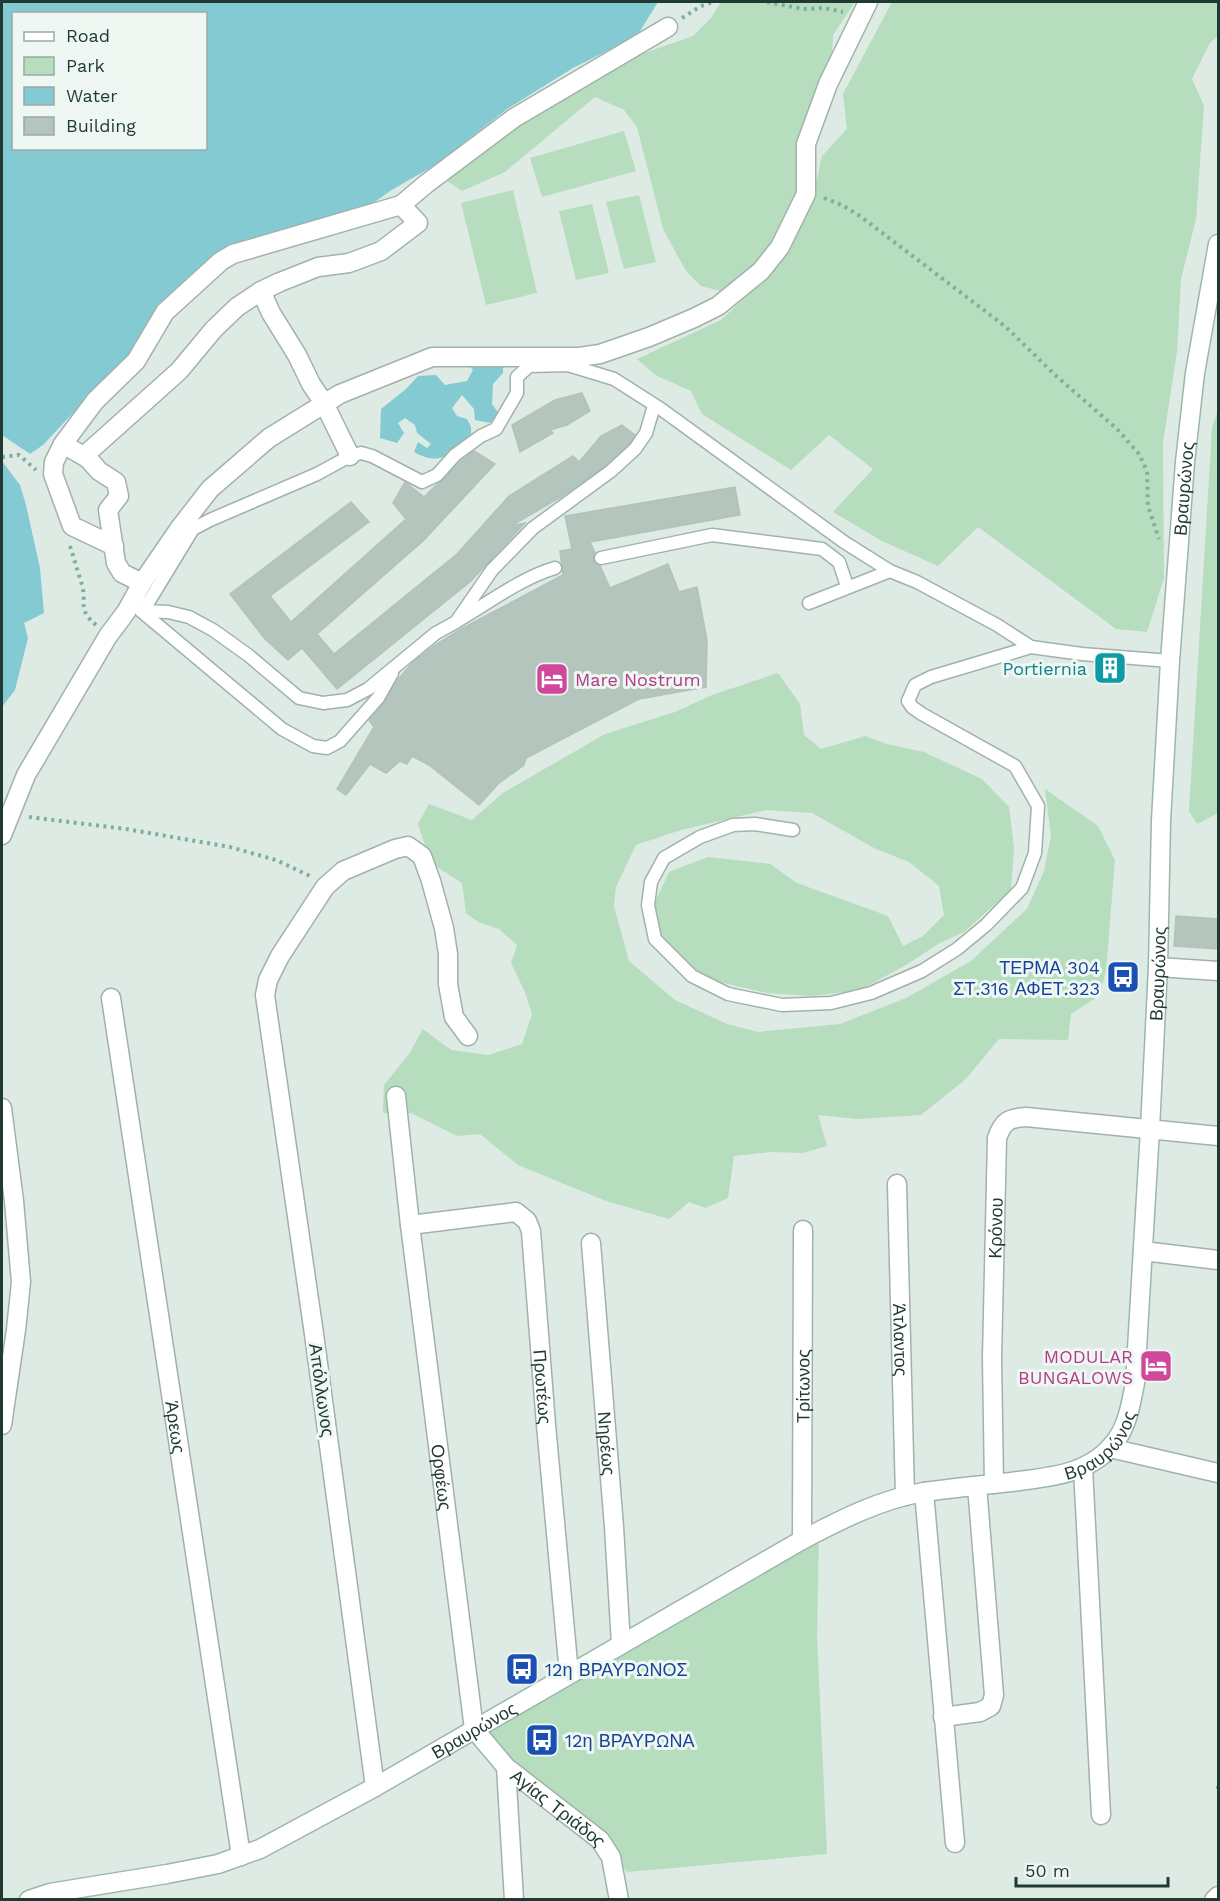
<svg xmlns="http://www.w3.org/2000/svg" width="1220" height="1901" viewBox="0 0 1220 1901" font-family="'Work Sans',sans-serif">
  <rect width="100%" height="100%" fill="#deeae4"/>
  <g fill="#b6ddbe">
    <path d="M 721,2 L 855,2 L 833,35 L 832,53 L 799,192 L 778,241 L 753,269 L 724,292 L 701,286 L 686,271 L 663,229 L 637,127 L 624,110 L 595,97 L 505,172 L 462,191 L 447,181 L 459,154 L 630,58 L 693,36 L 711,18 Z"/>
    <path d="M 892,2 L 1218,2 L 1218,36 L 1210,43 L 1192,79 L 1204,106 L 1196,219 L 1181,279 L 1177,352 L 1163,443 L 1164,578 L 1147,632 L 1116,629 L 978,527 L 938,566 L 882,541 L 833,512 L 873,469 L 829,435 L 791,470 L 702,414 L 691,391 L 657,376 L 637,359 L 721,320 L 765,279 L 793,240 L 816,183 L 822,156 L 847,129 L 843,94 Z"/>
    <path d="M 624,131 L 636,171 L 542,197 L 530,158 Z"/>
    <path d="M 513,190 L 537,293 L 486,305 L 461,203 Z"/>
    <path d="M 639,195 L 656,262 L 624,269 L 606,202 Z"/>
    <path d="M 592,204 L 609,273 L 576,280 L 559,211 Z"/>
    <path d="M 1218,410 L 1218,813 L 1197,824 L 1189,811 L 1212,428 Z"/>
    <path d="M 778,673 L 800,704 L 804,735 L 821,749 L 865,736 L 887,744 L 924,752 L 982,779 L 1009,807 L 1014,848 L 1011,890 L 964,932 L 940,943 L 906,965 L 860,990 L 813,996 L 767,993 L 719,982 L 684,964 L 661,938 L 654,904 L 669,872 L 708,857 L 770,864 L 797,883 L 888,916 L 903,946 L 923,936 L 944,915 L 939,886 L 909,862 L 876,849 L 812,813 L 766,810 L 681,830 L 636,845 L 616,887 L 614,906 L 629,961 L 675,1000 L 727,1024 L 758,1032 L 840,1024 L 906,998 L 971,961 L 1027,909 L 1044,871 L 1051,836 L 1045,789 L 1098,826 L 1115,860 L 1106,971 L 1099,996 L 1071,1014 L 1068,1040 L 999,1039 L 966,1079 L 921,1115 L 857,1119 L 818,1115 L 827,1146 L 803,1153 L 771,1152 L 734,1156 L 728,1198 L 705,1208 L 689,1202 L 669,1219 L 606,1201 L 518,1165 L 480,1134 L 457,1136 L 411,1113 L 383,1113 L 384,1085 L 409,1054 L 423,1029 L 451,1050 L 488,1055 L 522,1044 L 532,1014 L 525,992 L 511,963 L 517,945 L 499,929 L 478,922 L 466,913 L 462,883 L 431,863 L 418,824 L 429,804 L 472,820 L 503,793 L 605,734 L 675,712 L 712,695 Z"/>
    <path d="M 819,1531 L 817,1637 L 827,1854 L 628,1872 L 474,1729 Z"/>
  </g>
  <g fill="#83cad2" fill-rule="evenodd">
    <path d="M 2,2 L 658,2 L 637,36 L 573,68 L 507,109 L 435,165 L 390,191 L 362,211 L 224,252 L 125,370 L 71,415 L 43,445 L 30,454 L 2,435 ZM 14,14 L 206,14 L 206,148 L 14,148 Z"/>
    <path d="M 493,359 L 503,366 L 503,373 L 493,384 L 492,404 L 499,414 L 490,423 L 475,420 L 474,409 L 462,395 L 452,408 L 457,416 L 467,419 L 471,427 L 471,437 C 451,454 440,467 414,452 L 418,442 L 427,448 L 431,444 L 417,433 L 415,425 L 405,418 L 398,423 L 404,433 L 397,443 L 380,438 L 381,409 L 406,389 L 418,376 L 436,375 L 445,385 L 467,381 L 473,370 L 467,363 Z"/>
    <path d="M 2,461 L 20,485 L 26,505 L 40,568 L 44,613 L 24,623 L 28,638 L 15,690 L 2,707 Z"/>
  </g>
  <g fill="#b3c5bd" stroke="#b0c4bb" stroke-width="1.5">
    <path d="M 582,393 L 590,411 L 567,425 L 550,430 L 553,433 L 520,452 L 512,425 L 555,400 Z"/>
    <path d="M 622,425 L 635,435 L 629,444 L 606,465 L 564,495 L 511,526 L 525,523 L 471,581 L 337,689 L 302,648 L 288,660 L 265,639 L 230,594 L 351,502 L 369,522 L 270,596 L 291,622 L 406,519 L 393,503 L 405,482 L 424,497 L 461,461 L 474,451 L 495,464 L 423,541 L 317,634 L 334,654 L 457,554 L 509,496 L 573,456 L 579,462 L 601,436 Z"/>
    <path d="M 735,487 L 740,515 L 590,542 L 595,553 L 593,560 L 600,566 L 610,588 L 668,564 L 679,592 L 697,587 L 707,640 L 706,687 L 639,699 L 526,758 L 524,765 L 499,783 L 479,805 L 429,765 L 412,756 L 407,764 L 400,761 L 386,773 L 370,764 L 346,795 L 337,789 L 374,727 L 369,720 L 384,703 L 396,682 L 412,663 L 435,645 L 461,629 L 563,575 L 560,551 L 572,549 L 565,516 Z"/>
    <path d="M 1176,916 L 1218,919 L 1218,949 L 1174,946 Z"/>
  </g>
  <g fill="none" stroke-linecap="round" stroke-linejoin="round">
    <g stroke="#a1b2ab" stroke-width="15">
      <g id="service">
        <path d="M 654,406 L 646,433 L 635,449 L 611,471 L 533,528 L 492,570 L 456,622 L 436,633 L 368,689 L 347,700 L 323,703 L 299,698 L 248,655 L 213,630 L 189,617 L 168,612 L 143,611 L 193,529 L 210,520 L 317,474 L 350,456 L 361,453 L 372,456 L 422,482 L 437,475 L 455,455 L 481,436 L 496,429 L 517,393 L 517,377 L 529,366 L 568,365 L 614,379 L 661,409 L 844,542 L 890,571 L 917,582 L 997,625 L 1031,647 L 1082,654 L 1170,661"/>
        <path d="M 601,558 L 712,535 L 822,549 L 839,562 L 847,586"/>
        <path d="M 809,603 L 890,571"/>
        <path d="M 141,611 L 282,729 L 313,746 L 327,748 L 340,741 L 378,698 L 392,673"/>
        <path d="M 459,620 C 490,602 521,578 555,568"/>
        <path d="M 793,830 L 755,824 L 733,825 L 700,837 L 664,858 L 651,882 L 648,905 L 655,939 L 692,976 L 728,994 L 782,1005 L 831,1003 L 871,993 L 922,971 L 957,949 L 986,925 L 1022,888 L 1035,853 L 1038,806 L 1015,766 L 922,714 L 912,707 L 908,701 L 915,685 L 931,677 L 1031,647"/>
      </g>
    </g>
    <g stroke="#a1b2ab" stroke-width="21">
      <g id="pedestrian">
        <path d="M 261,291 L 280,282 L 318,267 L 349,263 L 381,251 L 418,223 L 401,205 L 426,184 L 514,118 L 668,27"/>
        <path d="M 63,444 L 54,462 L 53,474 L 72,526 L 114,546"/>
        <path d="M 87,458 L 63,444 L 95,401 L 136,361 L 165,312 L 221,261 L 233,254 L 401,205"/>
        <path d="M 142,583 L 122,573 L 116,563 L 108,510 L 119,496 L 116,482 L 99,471 L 85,455 L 179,371 L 214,329 L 237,307 L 261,291 L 271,313 L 297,355 L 311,384 L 324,403 L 350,456"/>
      </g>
    </g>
    <g stroke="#a1b2ab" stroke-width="21">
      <g id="minor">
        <path d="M 2,835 L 26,775 L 108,636 L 126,612 L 142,583 L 179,529 L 210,489 L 269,438 L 340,394 L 432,357 L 579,357 L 600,354 L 649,337 L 694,318 L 718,306 L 761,271 L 780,247 L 806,194 L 806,144 L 828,84 L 868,2"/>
        <path d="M 1158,967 L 1218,971"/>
        <path id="s1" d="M 111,998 L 241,1856"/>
        <path id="s2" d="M 396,1096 L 410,1225 L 474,1729 L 506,1767 L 600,1840 L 611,1857 L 619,1900"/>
        <path d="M 2,1108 L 14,1201 L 21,1282 L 16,1330 L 2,1425"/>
        <path id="s3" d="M 897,1184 L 905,1496"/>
        <path id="s4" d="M 410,1225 L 516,1212 L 527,1221 L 531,1231 L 546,1425 L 569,1674"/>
        <path id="s5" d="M 591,1243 L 614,1527 L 621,1644"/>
        <path d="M 1143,1251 L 1218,1260"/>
        <path d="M 1110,1448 L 1218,1473"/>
        <path d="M 1083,1468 L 1101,1815"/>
        <path id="s6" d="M 994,1484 L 992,1358 L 997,1138 C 1003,1121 1009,1118 1026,1117 L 1218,1136"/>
        <path d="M 924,1492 L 955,1843"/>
        <path id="s7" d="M 802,1540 L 803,1230"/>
        <path d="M 943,1717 L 980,1712 L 991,1706 L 994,1695 L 977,1486"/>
        <path d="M 506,1767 L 514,1900"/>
        <path d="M 375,1787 L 314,1334 L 265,995 L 268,980 L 280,956 L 325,887 L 343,871 L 395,849 L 408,846 L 422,856 L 431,881 L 444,928 L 448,954 L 448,984 L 454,1017 L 468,1036"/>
        <path d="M 1214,1900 L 1218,1896"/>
      </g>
    </g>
    <g stroke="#9db6ac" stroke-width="21">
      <g id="secondary">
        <path id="s8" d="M 29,1900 L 50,1893 L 167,1874 L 218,1864 L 260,1849 L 375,1787 L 802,1540 C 840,1520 881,1499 924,1492 C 953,1488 982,1485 1011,1482 C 1050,1477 1092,1475 1117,1439 C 1128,1423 1131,1403 1135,1383 L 1150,1129 L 1158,967 L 1161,821 L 1170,661 L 1185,462 L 1195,373 L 1218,244"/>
      </g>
    </g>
    <g stroke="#7daf9d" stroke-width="4" stroke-dasharray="3 4.5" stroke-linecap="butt">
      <path d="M 767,2 L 804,9 L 824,8 L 843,12"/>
      <path d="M 682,18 L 701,6 L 713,2"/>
      <path d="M 824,198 L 842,205 L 860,216 L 1006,327 L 1055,375 L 1117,429 L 1139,454 L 1147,471 L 1148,506 L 1159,539"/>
      <path d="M 2,457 L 19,455 L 36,470"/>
      <path d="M 70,546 C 74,559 78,572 82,585 C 87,604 77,609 96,625"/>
      <path d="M 29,817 L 126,829 L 230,847 L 276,860 L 310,876"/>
      <path d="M 1218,1786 L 1218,1791"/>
    </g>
    <use href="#service" stroke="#fff" stroke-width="12"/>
    <use href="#pedestrian" stroke="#fff" stroke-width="18"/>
    <use href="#minor" stroke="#fff" stroke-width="18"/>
    <use href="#secondary" stroke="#fff" stroke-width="18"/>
  </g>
  <defs>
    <g id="building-square" transform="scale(1.725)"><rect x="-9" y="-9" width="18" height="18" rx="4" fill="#0f9aa8" stroke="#eef7f2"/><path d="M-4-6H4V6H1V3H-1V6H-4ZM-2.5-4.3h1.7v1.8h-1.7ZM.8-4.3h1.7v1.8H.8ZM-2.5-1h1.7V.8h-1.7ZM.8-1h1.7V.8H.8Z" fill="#fff"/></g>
    <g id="hotel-square" transform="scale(1.725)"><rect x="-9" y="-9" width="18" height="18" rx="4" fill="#d1479c" stroke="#eef7f2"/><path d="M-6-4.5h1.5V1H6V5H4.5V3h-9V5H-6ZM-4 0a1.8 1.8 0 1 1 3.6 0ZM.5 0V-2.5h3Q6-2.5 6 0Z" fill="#fff"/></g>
    <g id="bus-square" transform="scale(1.725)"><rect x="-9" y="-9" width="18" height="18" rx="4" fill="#1a4fb4" stroke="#eef7f2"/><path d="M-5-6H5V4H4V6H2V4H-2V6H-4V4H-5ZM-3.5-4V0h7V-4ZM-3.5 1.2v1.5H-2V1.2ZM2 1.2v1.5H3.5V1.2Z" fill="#fff"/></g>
  </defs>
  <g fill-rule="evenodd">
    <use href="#building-square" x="1110" y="668"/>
    <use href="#hotel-square" x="552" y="679"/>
    <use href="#bus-square" x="1123" y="977"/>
    <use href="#hotel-square" x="1156" y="1366"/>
    <use href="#bus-square" x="522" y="1669"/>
    <use href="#bus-square" x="542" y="1740"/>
  </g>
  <g text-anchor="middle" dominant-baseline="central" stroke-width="6" stroke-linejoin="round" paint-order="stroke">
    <g font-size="18" fill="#1f3a32" stroke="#eef7f2">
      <text stroke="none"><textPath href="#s8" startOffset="2154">Βραυρώνος</textPath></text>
      <text stroke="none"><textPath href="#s8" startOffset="1668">Βραυρώνος</textPath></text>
      <text stroke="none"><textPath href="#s6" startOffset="256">Κρόνου</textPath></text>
      <text stroke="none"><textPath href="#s3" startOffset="156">Άτλαντος</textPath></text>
      <text stroke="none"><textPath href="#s7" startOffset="154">Τρίτωνος</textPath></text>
      <text stroke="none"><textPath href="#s4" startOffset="288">Πρωτέως</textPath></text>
      <text transform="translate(322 1390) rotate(82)">Απόλλωνος</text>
      <text stroke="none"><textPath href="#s1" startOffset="434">Άρεως</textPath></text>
      <text stroke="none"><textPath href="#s8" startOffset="1182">Βραυρώνος</textPath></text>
      <text stroke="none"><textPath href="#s5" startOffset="201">Νηρέως</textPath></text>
      <text stroke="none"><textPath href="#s2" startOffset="384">Ορφέως</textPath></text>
      <text stroke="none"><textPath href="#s8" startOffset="482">Βραυρώνος</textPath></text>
      <text stroke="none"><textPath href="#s2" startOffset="754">Αγίας Τριάδος</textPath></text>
    </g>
    <g font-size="18" fill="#0d838f" stroke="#eef7f2" text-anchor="end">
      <text x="1087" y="668">Portiernia</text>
    </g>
    <g font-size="18" fill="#b23c85" stroke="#eef7f2" text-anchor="start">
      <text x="575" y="679">Mare Nostrum</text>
      <text x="1133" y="1356" text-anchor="end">MODULAR<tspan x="1133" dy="21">BUNGALOWS</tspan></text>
    </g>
    <g font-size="18" fill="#164399" stroke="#eef7f2" text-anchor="start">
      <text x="1100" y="967" text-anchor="end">ΤΕΡΜΑ 304<tspan x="1100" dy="21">ΣΤ.316 ΑΦΕΤ.323</tspan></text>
      <text x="545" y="1669">12η ΒΡΑΥΡΩΝΟΣ</text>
      <text x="565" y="1740">12η ΒΡΑΥΡΩΝΑ</text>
    </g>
  </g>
  <rect width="1220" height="1901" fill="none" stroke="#1f3a32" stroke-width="6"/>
  <rect x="12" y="12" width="195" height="138" fill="#eef7f2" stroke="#9baba5" stroke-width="1.5"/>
  <rect x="24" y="32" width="30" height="9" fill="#ffffff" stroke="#9baba5" stroke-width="1.5"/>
  <text x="66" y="42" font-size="18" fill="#1f3a32">Road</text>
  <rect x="24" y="57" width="30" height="18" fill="#b6ddbe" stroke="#9baba5" stroke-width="1.5"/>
  <text x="66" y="72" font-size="18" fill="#1f3a32">Park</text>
  <rect x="24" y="87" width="30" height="18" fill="#83cad2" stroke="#9baba5" stroke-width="1.5"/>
  <text x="66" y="102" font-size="18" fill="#1f3a32">Water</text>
  <rect x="24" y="117" width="30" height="18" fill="#b3c5bd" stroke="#9baba5" stroke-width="1.5"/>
  <text x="66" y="132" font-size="18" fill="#1f3a32">Building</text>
  <path d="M1016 1877v9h152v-9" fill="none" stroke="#1f3a32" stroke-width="3"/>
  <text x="1025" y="1877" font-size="18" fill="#1f3a32" stroke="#eef7f2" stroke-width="4.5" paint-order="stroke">50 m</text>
</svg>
